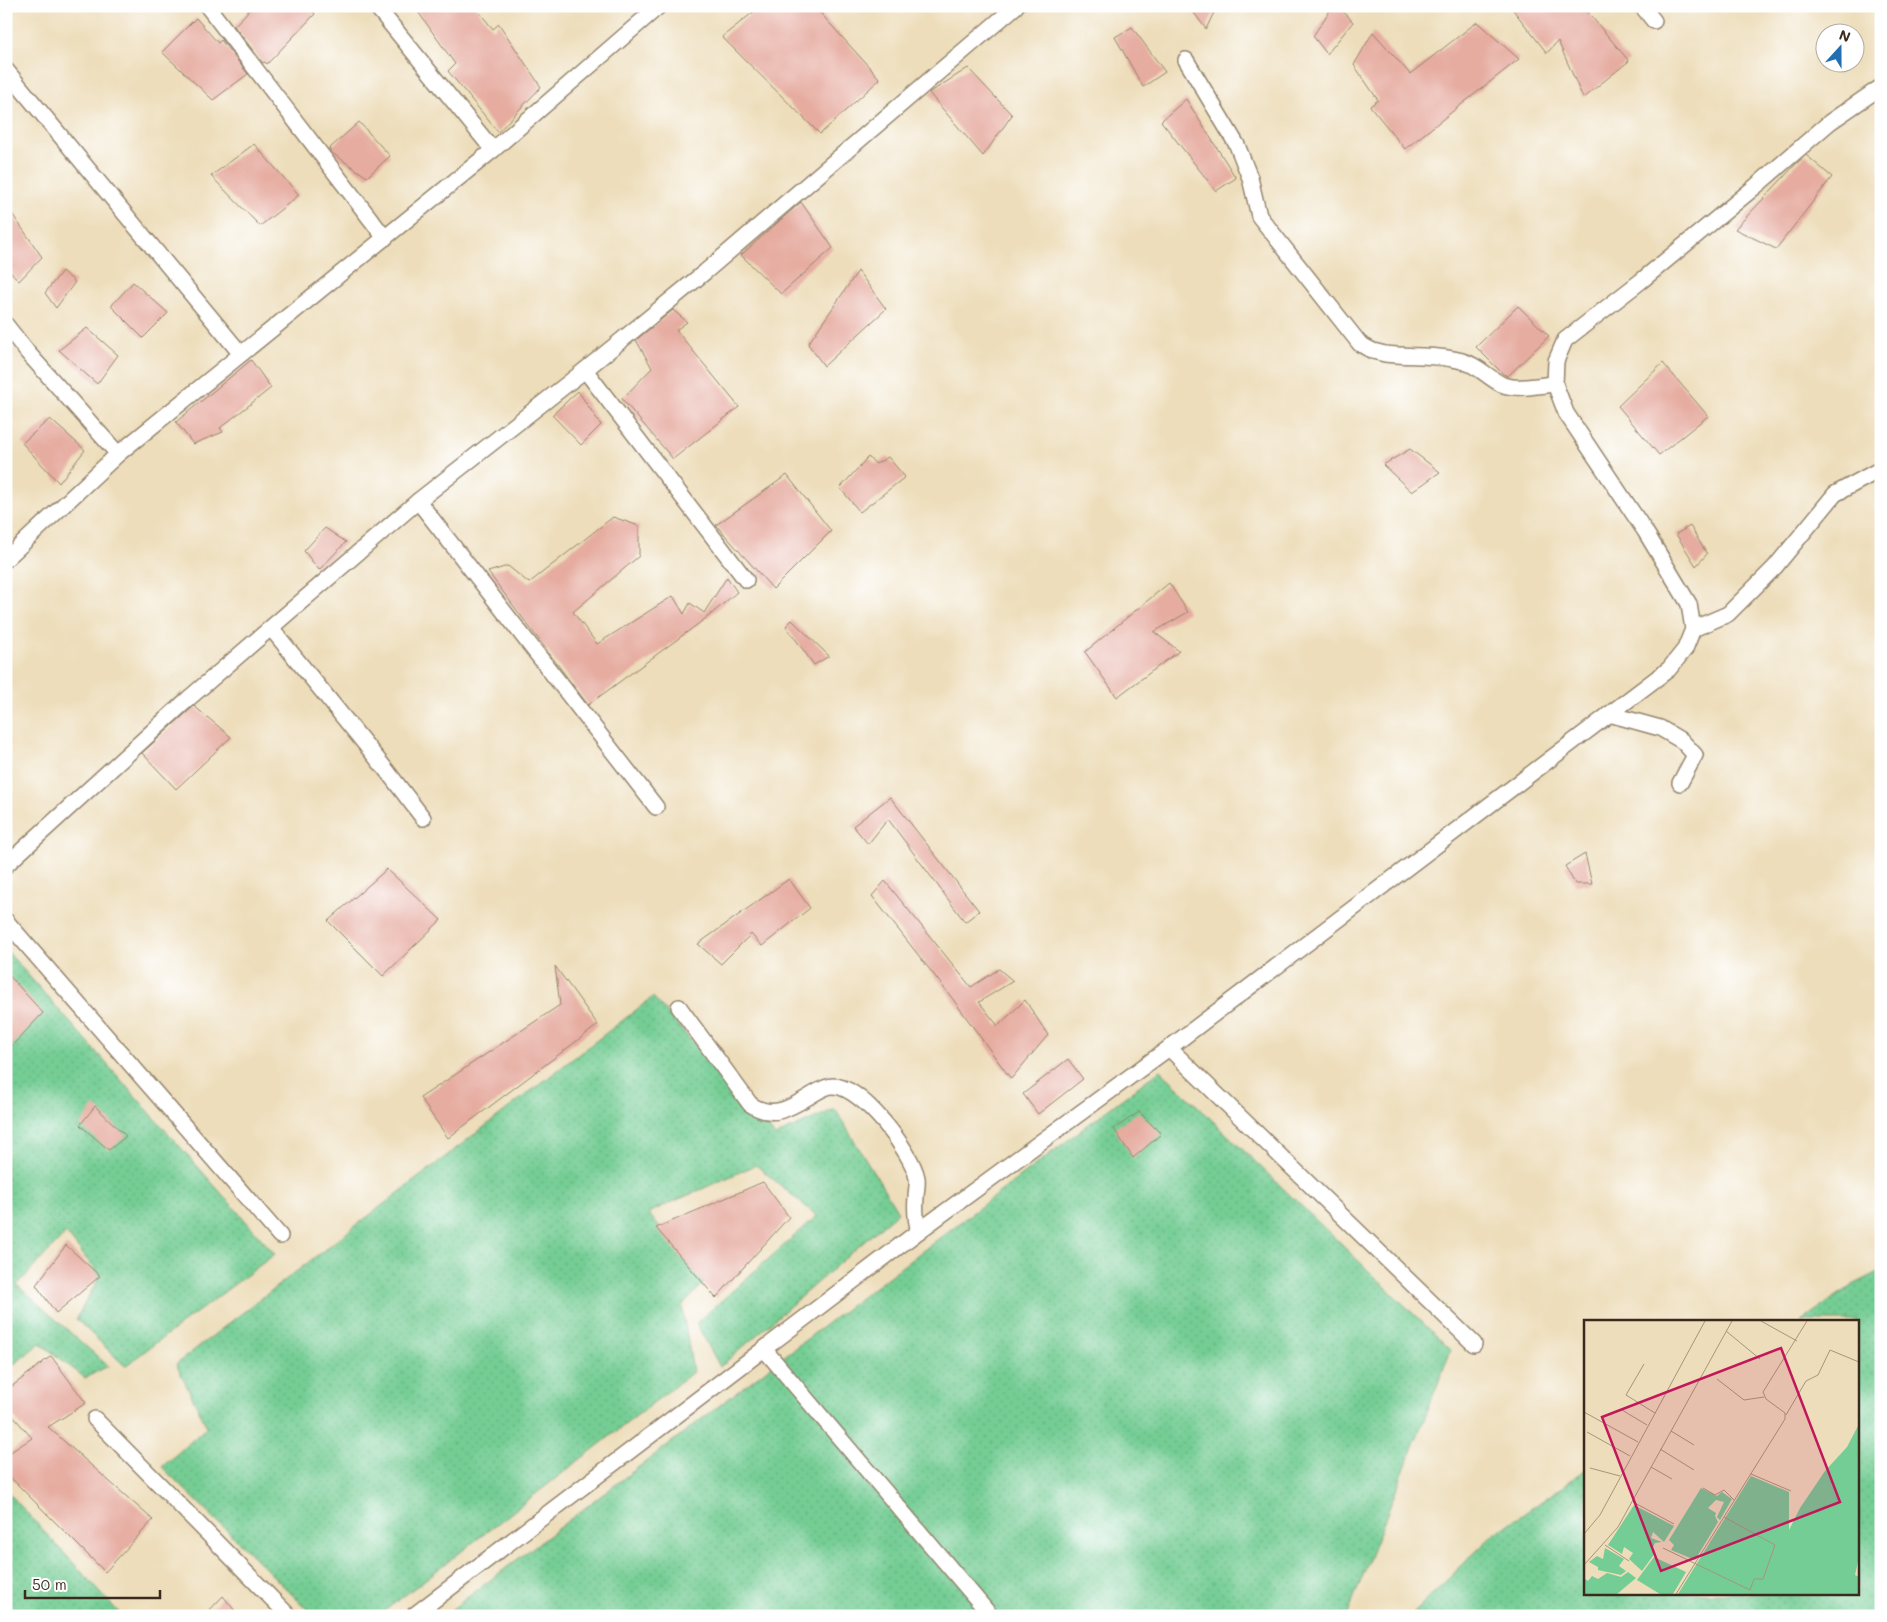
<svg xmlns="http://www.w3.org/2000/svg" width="1887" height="1622" viewBox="0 0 1887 1622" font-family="Mali,sans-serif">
  <defs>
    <pattern id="grass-dots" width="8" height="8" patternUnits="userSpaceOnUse" patternTransform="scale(1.25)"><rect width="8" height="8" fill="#74cd94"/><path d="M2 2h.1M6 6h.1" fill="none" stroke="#65b07f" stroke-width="1.8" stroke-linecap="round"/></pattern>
  </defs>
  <rect width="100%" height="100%" fill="#fff"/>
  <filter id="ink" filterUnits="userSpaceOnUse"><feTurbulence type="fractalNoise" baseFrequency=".02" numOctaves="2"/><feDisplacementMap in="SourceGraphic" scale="10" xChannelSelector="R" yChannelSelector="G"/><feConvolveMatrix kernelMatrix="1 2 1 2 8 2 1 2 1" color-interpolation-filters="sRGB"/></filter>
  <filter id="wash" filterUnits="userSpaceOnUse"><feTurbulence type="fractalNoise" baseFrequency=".0096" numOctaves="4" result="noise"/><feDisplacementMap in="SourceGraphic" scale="20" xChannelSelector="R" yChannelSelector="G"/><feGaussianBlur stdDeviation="1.12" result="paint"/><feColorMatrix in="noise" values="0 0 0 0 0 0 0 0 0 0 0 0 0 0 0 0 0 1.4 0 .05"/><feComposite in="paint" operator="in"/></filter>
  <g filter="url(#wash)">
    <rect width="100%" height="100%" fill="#edddba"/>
    <g fill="url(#grass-dots)" stroke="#587c59">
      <path d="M 6,950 L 275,1254 L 125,1366 L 76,1319 L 100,1276 L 66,1233 L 17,1285 L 108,1366 L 85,1378 L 40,1343 L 6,1371 Z"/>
      <path d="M 653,997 L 775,1136 L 835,1109 L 898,1212 L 720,1367 L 696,1323 L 817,1216 L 756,1165 L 648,1213 L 704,1283 L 682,1306 L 693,1372 L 378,1616 L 314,1616 L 162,1467 L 207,1427 L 176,1364 Z"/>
      <path d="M 1160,1070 L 1451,1350 L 1347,1616 L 443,1616 Z"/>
      <path d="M 1881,1271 L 1881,1616 L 1410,1616 L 1492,1536 L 1586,1470 L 1586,1593 L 1858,1593 L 1858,1321 L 1801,1321 L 1851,1286 Z"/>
      <path d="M 6,1490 L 122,1616 L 6,1616 Z"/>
    </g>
    <g id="blocks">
      <g fill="#e6aca0">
        <path d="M 253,6 L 308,6 L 315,14 L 267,64 L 265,62 L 263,63 L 234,26 Z"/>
        <path d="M 414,6 L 474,6 L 493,29 L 499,24 L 541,87 L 498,132 L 448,71 L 455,64 Z"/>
        <path d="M 761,6 L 814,6 L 880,79 L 820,134 L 722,37 Z"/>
        <path d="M 1189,6 L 1217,6 L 1206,29 Z"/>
        <path d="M 1333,6 L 1338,6 L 1353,22 L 1327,54 L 1313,36 Z"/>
        <path d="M 1510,6 L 1580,6 L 1585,9 L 1629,61 L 1583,98 L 1558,41 L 1547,53 Z"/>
        <path d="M 196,18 L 218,43 L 221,40 L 248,74 L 213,100 L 162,52 Z"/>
        <path d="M 1477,22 L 1519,59 L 1405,149 L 1370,106 L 1378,100 L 1354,65 L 1373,32 L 1410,74 Z"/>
        <path d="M 1132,27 L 1165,72 L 1143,87 L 1115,37 Z"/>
        <path d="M 968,68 L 1012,115 L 983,156 L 929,93 Z"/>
        <path d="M 1186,99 L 1236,178 L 1216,191 L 1161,121 Z"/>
        <path d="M 359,122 L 390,156 L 367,177 L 332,153 L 329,149 Z"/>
        <path d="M 254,144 L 299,195 L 260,226 L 211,176 Z"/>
        <path d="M 1806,155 L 1832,177 L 1776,249 L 1735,229 L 1795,165 Z"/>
        <path d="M 801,202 L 833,248 L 781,294 L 741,255 Z"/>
        <path d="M 6,205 L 42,257 L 19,281 L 6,267 Z"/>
        <path d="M 62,271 L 75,282 L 56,308 L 45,293 Z"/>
        <path d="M 858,271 L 886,309 L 824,366 L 808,344 Z"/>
        <path d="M 133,282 L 168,313 L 143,338 L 111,306 Z"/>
        <path d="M 1518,306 L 1549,336 L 1508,376 L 1503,374 L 1476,347 Z"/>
        <path d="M 673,310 L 687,322 L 676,330 L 739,407 L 673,459 L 622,399 L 652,368 L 636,340 Z"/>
        <path d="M 87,328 L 118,355 L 97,384 L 59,350 Z"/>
        <path d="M 251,360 L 271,388 L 220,428 L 223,432 L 193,444 L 176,422 Z"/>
        <path d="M 1663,363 L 1708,416 L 1659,455 L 1618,406 Z"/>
        <path d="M 578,391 L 601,425 L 581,445 L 552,415 Z"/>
        <path d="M 50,419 L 85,450 L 59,483 L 22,443 Z"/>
        <path d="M 1410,449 L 1440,472 L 1412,492 L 1383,465 Z"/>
        <path d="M 868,457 L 876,464 L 888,457 L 905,477 L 860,512 L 840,488 Z"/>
        <path d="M 787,475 L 831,531 L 773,589 L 716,525 Z"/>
        <path d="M 613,517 L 639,526 L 639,556 L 573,612 L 597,644 L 673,596 L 684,614 L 690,603 L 704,613 L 727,577 L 737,592 L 709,616 L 588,705 L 488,572 L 508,566 L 529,583 Z"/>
        <path d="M 1690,526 L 1707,554 L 1696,566 L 1676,534 Z"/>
        <path d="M 325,528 L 346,542 L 319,570 L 304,551 Z"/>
        <path d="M 1169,583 L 1188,612 L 1154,632 L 1179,651 L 1117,697 L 1085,652 Z"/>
        <path d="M 792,620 L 829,656 L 814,665 L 786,626 Z"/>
        <path d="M 194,706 L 231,737 L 176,789 L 142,753 Z"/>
        <path d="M 890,797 L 979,911 L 965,922 L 888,819 L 868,844 L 853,826 Z"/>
        <path d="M 1585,854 L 1592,884 L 1575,884 L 1565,866 Z"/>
        <path d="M 387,869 L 441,920 L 383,976 L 328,921 Z"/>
        <path d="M 789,879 L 810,908 L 762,946 L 751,934 L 721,964 L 698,944 Z"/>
        <path d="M 885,881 L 971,987 L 999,969 L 1013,981 L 979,1002 L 998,1026 L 1025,1000 L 1048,1035 L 1011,1079 L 952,998 L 872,896 Z"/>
        <path d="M 555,966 L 598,1025 L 448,1138 L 420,1098 L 560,1005 Z"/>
        <path d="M 6,972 L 43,1013 L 6,1052 Z"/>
        <path d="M 1068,1059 L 1083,1079 L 1038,1114 L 1023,1094 Z"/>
        <path d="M 95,1106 L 126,1136 L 109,1150 L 80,1125 Z"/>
        <path d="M 1139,1112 L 1161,1134 L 1133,1158 L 1114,1129 Z"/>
        <path d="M 763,1182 L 789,1217 L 716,1298 L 656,1228 Z"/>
        <path d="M 66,1245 L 100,1276 L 56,1313 L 36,1285 Z"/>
        <path d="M 51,1356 L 86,1403 L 48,1427 L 153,1520 L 105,1572 L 6,1473 L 6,1455 L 32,1438 L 6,1408 L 6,1391 Z"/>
        <path d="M 223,1596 L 239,1616 L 204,1616 Z"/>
      </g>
    </g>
  </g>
  <g filter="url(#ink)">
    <use href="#blocks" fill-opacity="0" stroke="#94846c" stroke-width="1"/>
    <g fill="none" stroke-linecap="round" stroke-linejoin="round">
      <g stroke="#94846c" stroke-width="18">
        <g id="street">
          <path d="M 376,6 L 493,150"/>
          <path d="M 1642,6 L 1654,21"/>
          <path d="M 208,7 L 385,238"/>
          <path d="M 1186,60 L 1237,145 L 1250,178 L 1259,216 L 1360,344 L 1373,351 L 1385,354 C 1410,357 1438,354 1462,361 C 1478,365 1487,377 1501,384 C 1517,391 1538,385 1555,384"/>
          <path d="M 6,70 L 241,354"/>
          <path d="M 6,325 L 28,353 L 118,454"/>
          <path d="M 585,370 L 746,580"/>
          <path d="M 418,501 L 656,807"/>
          <path d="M 6,559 L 118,454 L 493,150 L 659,6"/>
          <path d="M 271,628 L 387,771 L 423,818"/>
          <path d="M 1693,629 L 1728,614 L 1775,567 L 1835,494 L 1881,469"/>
          <path d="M 1609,714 L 1660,728 L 1682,741 L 1695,755 L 1680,783"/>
          <path d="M 6,865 L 188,699 L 418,501 L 585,370 L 705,272 L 1016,6"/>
          <path d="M 6,921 L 280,1236"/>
          <path d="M 679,1007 L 750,1104 C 774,1121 793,1106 815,1093 C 820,1090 827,1086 833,1086 C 862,1086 912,1152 917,1178 C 918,1184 916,1191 916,1197 C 915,1209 915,1219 919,1231"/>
          <path d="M 1169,1048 L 1474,1344"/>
          <path d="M 764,1349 L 991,1616"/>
          <path d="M 95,1419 L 289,1616"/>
          <path d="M 413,1616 L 919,1231 L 1169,1048 L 1669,669 L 1685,649 L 1693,629 L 1689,604 L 1645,531 L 1566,413 L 1555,384 L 1556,361 L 1565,340 L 1641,281 L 1756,186 L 1830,122 L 1881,87"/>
        </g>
      </g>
      <use href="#street" stroke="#fff" stroke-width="15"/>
    </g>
  </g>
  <g transform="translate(1584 1320)">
    <rect width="275" height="275" fill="#edddba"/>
    <path d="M 275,104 L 275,237 L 271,255 L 275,257 L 275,274 L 94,274 L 167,156 L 205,172 L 205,210 L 216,188 L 241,151 L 263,127 ZM 117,168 L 133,176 L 138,172 L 148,179 L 136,200 L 133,197 L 140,182 L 132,180 L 124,188 L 132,193 L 131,196 L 134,202 L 111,240 L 87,230 L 90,225 L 85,220 ZM 50,185 L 90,206 L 80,222 L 69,212 L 67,218 L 78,222 L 71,223 L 68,229 L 71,233 L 58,251 L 45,239 L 49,233 L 40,227 L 38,234 L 24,225 ZM 21,228 L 40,239 L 35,246 L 42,251 L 37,255 L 14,250 L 14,247 L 5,242 L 13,236 L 19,239 ZM 70,237 L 102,252 L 89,274 L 76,274 L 53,260 ZM 44,252 L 52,258 L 33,274 L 0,274 L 0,258 L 4,261 L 8,256 L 14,259 L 23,253 L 37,257 Z" fill="#74cd94"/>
    <path fill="none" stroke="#a6957c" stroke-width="1" d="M 177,1 L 213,21M 142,11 L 176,39M 60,44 L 42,75 L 71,93M 133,59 L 160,80 L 180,77M 38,90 L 63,105M 0,92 L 54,122M 202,95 L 222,61 L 234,55 L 246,30 L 275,42M 87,111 L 110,125M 3,112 L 46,136M 76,129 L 110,150M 67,147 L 88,159M 6,148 L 36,156M 167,154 L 207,171M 119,168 L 131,175 L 140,170 L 150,180M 49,182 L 90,204M 0,214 L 16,195 L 121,1M 21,225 L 45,241M 79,228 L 166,270 L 170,259 L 179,259 L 191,225 L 140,197M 0,245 L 34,207 L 148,1M 92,274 L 201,99 L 201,93 L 182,79 L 179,72 L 223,1"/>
    <path fill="#c2185b" fill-opacity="0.15" stroke="#c2185b" stroke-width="2.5" d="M 197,28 L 256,182 L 77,251 L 18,97 Z"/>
    <rect width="275" height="275" fill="none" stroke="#3b2a1e" stroke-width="2.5"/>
  </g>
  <rect width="1887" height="1622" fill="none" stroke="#fff" stroke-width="25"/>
  <g transform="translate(1840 48) rotate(21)"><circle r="24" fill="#ffffff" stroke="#b1aaa5"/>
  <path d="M0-4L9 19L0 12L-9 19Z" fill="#1f6fb2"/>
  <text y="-8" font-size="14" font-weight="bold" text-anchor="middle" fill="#3b2a1e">N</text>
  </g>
  <path d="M25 1590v8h135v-8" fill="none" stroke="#3b2a1e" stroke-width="2.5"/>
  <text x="32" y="1590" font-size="15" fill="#3b2a1e" stroke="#ffffff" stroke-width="4" paint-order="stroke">50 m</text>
</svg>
